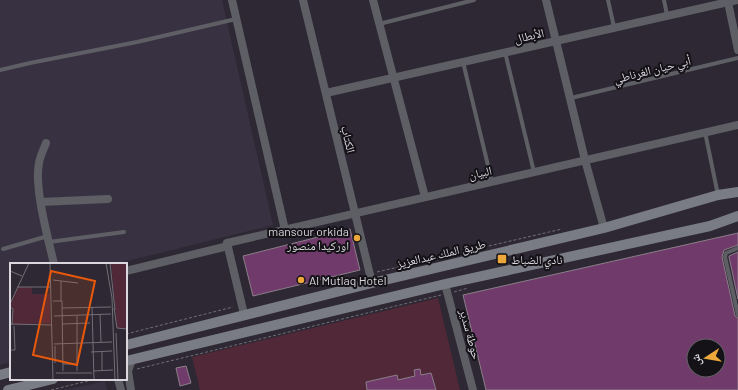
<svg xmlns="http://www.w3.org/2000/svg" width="738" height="390" viewBox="0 0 738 390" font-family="Barlow,'Noto Naskh Arabic',sans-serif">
  <rect width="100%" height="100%" fill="#2d2833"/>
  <g fill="#383141">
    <path d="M 0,0 L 222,0 L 273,225 L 115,264 L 11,264 L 11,362 L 0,365 Z"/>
    <path d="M 105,381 L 107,390 L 65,390 Z"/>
  </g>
  <path fill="#512838" d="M 438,298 L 460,390 L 200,390 L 192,357 Z"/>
  <g fill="#703a6b" stroke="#8b7f89" fill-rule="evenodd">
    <path d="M 350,229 L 360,270 L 253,296 L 243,256 Z"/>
    <path d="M 738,233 L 738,245 L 724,250 L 722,257 L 735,316 L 738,318 L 738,390 L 486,390 L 463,295 ZM 694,346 L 718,346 L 718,370 L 694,370 Z"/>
    <path d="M 738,252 L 738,299 L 729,257 L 729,256 Z"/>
    <path d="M 186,366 L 191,383 L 180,386 L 176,368 Z"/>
    <path d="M 420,369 L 421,375 L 431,373 L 436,390 L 367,390 L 366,382 L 397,375 L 398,380 L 415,376 L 414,370 Z"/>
  </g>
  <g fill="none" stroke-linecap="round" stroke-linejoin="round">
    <g stroke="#716d76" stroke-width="1" stroke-dasharray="3 2" stroke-linecap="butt">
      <path d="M 377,272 L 562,229"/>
      <path d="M 454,292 L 468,288"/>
      <path d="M 126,334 L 233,307"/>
      <path d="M 137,369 L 441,295"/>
      <path d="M 51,390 L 96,379"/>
    </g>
    <g stroke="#5e5f65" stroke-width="4">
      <path d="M 608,0 L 614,27"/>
      <path d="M 664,0 L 667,15"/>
      <path d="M 379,24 L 474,0"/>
      <path d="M 505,52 L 534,172"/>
      <path d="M 463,62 L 492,182"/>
      <path d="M 0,70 L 30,63 L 137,42 L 236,19"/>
      <path d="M 571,98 L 738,58"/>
      <path d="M 705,132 L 718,195"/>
      <path d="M 49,242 L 124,232"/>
      <path d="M 738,248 L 726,253 L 725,257 L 738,315"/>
      <path d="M 3,249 L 48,236"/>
    </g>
    <g stroke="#5e5f65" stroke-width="8">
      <path d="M 232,0 L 285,230"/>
      <path d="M 303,0 L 372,283"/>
      <path d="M 373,0 L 425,197"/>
      <path d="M 546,0 L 585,160 L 604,228"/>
      <path d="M 728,2 L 738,50"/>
      <path d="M 326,93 L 737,0"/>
      <path d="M 46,143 C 44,149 40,156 39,163 C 34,188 48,238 54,264"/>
      <path d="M 41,202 L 108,199"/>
      <path d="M 126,271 L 228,246"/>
      <path d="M 445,284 L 473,390"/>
      <path d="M 244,314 L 227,243 L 738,125"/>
      <path d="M 118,379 L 121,390"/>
      <path d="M 131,390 L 128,371 L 132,360"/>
    </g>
    <g stroke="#7a7c85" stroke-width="10">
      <path d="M 126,345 L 372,283 L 604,228 L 718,195 L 738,192"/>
      <path d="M 126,361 L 445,284 L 710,226 L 738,216"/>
      <path d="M 0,375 L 11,372"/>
      <path d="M 8,390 L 53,379"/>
    </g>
  </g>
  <g fill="#eda83b" stroke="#141217" stroke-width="1.5">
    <circle cx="357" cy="238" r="4"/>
    <rect x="497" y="254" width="10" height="10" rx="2"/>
    <circle cx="301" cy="280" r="4"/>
  </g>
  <g text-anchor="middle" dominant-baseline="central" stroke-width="4" stroke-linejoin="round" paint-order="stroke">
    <g font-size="12" fill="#dad7de" stroke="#141217">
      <text transform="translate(529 35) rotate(-13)">الأبطال</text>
      <text transform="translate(652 69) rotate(-14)">أبي حيان الغرناطي</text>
      <text transform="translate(349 139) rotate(77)">الكتاب</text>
      <text transform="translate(480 172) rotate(-13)">البيان</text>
      <text transform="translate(441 253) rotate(-13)">طريق الملك عبدالعزيز</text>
      <text transform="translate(471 334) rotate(75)">حوطة سدير</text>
    </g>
    <g font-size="12" fill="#dad7de" stroke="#141217" text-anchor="start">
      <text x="349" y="231" text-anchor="end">mansour orkida<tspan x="349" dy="14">اوركيدا منصور</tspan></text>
      <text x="511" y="259">نادي الضباط</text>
      <text x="309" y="280">Al Mutlaq Hotel</text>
    </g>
  </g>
  <g transform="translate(10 263)">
    <rect width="117" height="117" fill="#2d2833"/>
    <path d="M 101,0 L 117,0 L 117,66 L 107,65 ZM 8,24 L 22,24 L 22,31 L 40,31 L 40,60 L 3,62 L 3,45 L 0,43 Z" fill="#512838"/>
    <path fill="none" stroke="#726e77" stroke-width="1" d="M 40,0 L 43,117M 96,0 L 102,35 L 105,117M 100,0 L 105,47M 0,8 L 12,13M 43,17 L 68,20M 51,18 L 51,38M 7,24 L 41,24M 43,38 L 52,38 L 53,108M 0,41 L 19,0M 0,44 L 3,46 L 2,62M 82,44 L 84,117M 52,45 L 101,44M 104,45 L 107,65 L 117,66M 90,51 L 91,79M 44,53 L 101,51M 67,53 L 67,108M 0,61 L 42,62M 52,61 L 80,60M 106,70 L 108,117M 44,81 L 102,79M 45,83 L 45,100M 0,87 L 5,87 L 4,63M 81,89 L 102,88M 92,89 L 92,107M 53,101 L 67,101M 83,108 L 103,107M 46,110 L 82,110"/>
    <path fill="#e8590c" fill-opacity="0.15" stroke="#e8590c" stroke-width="2" d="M 41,8 L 85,18 L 67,102 L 23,92 Z"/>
    <rect width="117" height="117" fill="none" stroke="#dad7de" stroke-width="2"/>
  </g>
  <g transform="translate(706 358) rotate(258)"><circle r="19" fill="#141217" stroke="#636167"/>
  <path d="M0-3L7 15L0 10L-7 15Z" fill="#eda83b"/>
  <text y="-6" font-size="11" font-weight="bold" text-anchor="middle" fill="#dad7de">ش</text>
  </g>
</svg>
